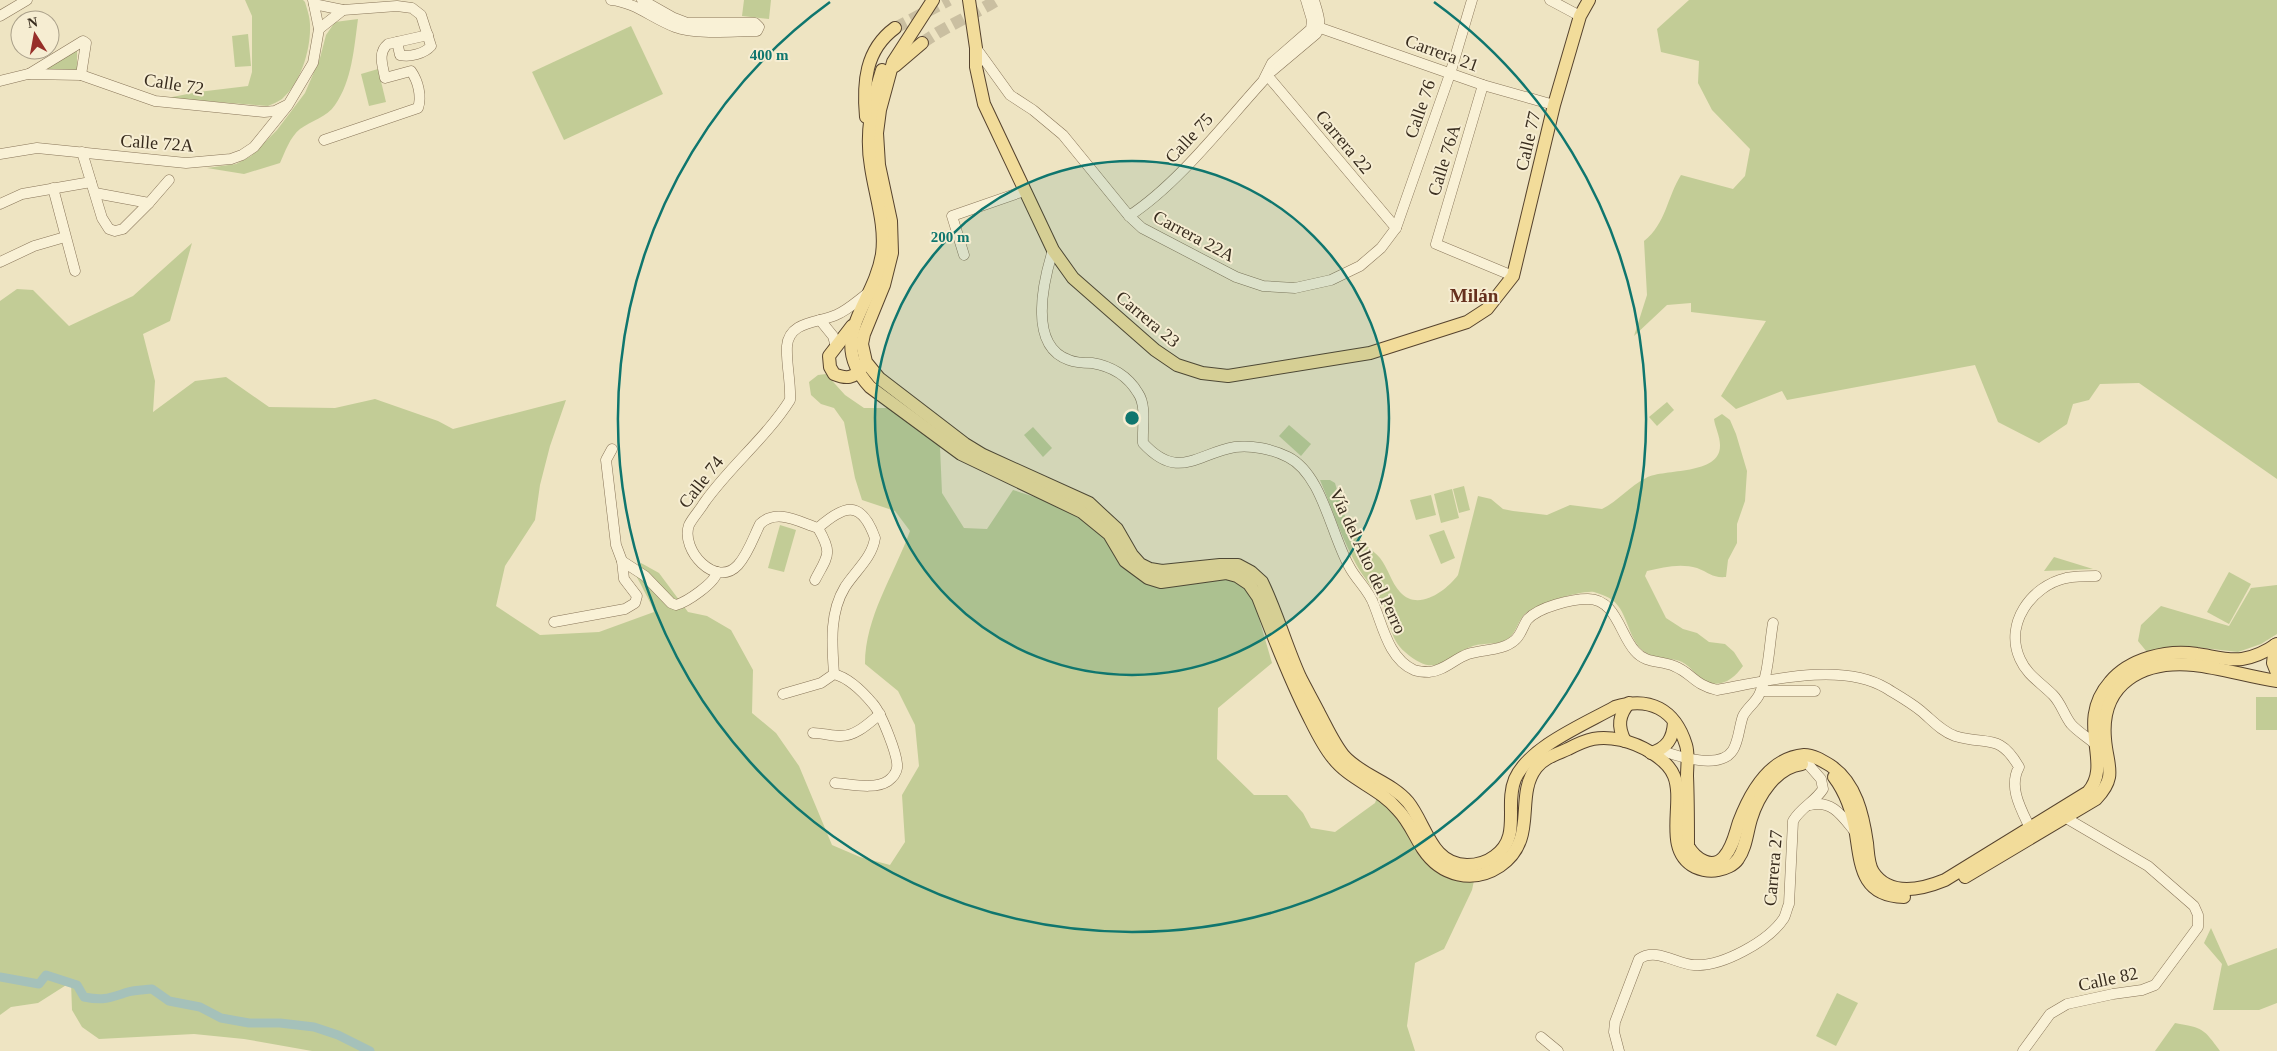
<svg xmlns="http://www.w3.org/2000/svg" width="2277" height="1051" viewBox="0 0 2277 1051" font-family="'Times New Roman',serif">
  <rect width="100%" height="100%" fill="#eee4c2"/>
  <g fill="#c2cc96">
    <path d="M 245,0 L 303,0 L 305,2 C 307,9 310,17 310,25 C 311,49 301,83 282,99 C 278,102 272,104 268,106 L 167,98 L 198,92 L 248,86 L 252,72 L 252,16 Z"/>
    <path d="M 744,0 L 771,0 L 769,19 L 742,16 Z"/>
    <path d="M 1689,0 L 2277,0 L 2277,479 L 2139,383 L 2100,384 L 2089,400 L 2073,404 L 2067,424 L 2039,443 L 1998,422 L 1975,365 L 1787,400 L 1782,391 L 1736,409 L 1721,396 L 1766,321 L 1691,312 L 1691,303 L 1667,305 L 1634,336 L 1647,295 L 1644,241 C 1666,224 1667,197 1681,175 L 1733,189 L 1745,176 L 1750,149 L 1712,110 L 1698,83 L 1699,61 L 1661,52 L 1657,29 Z"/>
    <path d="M 358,19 C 354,48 352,81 335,105 C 327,117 311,121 300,129 C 290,137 285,152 280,163 L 244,174 L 207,168 L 236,164 L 251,156 L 277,130 L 305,93 L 320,58 L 326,35 L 335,22 Z"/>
    <path d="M 631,26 L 663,94 L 564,140 L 532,72 Z"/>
    <path d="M 248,34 L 251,66 L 235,67 L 232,36 Z"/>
    <path d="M 77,50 L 77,70 L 45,71 L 46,68 Z"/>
    <path d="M 378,69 L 386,102 L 369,106 L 361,74 Z"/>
    <path d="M 192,243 L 170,321 L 143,334 L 155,381 L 153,412 L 195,381 L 226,377 L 269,407 L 335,408 L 375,399 L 438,421 L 453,429 L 566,400 L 550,446 L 540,485 L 535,520 L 505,566 L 496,606 L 540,635 L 599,632 L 654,612 C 653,606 639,582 635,573 L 641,563 L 659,573 L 688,612 L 707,616 L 731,630 L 753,670 L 752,713 L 776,733 L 799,766 L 832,845 L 860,857 L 890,865 L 905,842 L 902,795 L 919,766 L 915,725 L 898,691 L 865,664 C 865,617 894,575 910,531 L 895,511 L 862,500 L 855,478 L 844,422 L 834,408 L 821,404 L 811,395 L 809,382 L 818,375 L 826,374 L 845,395 L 864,408 L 895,408 L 931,432 L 940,447 L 942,493 L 964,528 L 987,529 L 1013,490 L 1082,512 L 1125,561 L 1212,574 L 1249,584 L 1272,663 L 1218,708 L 1217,759 L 1254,795 L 1287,795 L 1303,813 L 1311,828 L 1335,832 L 1375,803 L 1379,792 L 1475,876 L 1472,890 L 1444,949 L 1415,963 L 1407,1026 L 1415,1051 L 312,1051 L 244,1039 L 194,1034 L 99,1039 L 82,1027 L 72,1010 L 71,982 L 38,1003 L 11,1007 L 0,1015 L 0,301 L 17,289 L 33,290 L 69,326 L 133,296 Z"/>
    <path d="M 1667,402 L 1674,410 L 1657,426 L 1649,417 Z"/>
    <path d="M 1722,414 L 1730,420 L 1736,434 L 1747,471 L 1745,501 L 1737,524 L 1737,543 L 1728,560 L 1726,577 C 1712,578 1710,573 1697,568 C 1681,563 1663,567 1647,571 L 1645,576 L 1666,618 L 1683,629 L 1697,633 L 1709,642 L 1725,644 L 1734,652 L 1743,666 C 1733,680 1719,690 1702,679 C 1695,674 1690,666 1682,662 C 1666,655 1655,663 1640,648 C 1626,633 1627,604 1605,596 C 1602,595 1598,593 1594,592 C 1581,590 1531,605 1523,616 C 1518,622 1516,632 1509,638 C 1499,646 1485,642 1473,646 C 1446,655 1438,681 1405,652 C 1389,638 1392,625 1385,608 C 1377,592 1364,579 1356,564 C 1341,537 1332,508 1320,480 L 1330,480 L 1335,483 C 1340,500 1344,520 1355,534 C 1362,543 1373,550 1380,558 C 1388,568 1391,582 1400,592 C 1418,612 1446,591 1458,575 L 1478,496 L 1491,499 L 1503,509 L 1513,511 L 1547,515 L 1570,505 L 1602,509 C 1618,501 1630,486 1646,478 C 1665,468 1721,476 1720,445 C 1720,436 1715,427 1714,419 Z"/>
    <path d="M 1289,425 L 1311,444 L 1301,456 L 1279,436 Z"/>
    <path d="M 1033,427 L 1052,448 L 1043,457 L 1024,435 Z"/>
    <path d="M 1464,486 L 1470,510 L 1459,513 L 1453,489 Z"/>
    <path d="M 1452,489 L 1459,518 L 1441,523 L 1434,494 Z"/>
    <path d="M 1431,495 L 1436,515 L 1416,520 L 1410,500 Z"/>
    <path d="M 780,525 L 796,530 L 784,572 L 768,568 Z"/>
    <path d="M 1444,530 L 1455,558 L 1441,564 L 1429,535 Z"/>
    <path d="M 2054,557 L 2093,569 L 2044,571 Z"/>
    <path d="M 2229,572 L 2251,584 L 2229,624 L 2207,612 Z"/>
    <path d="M 2277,585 L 2277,634 L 2261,644 L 2238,652 L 2186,646 L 2147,652 L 2138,641 L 2141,625 L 2161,606 L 2229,626 L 2251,588 Z"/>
    <rect x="2256" y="697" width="21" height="33"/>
    <path d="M 2211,928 L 2228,966 L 2277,948 L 2277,1003 L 2259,1010 L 2213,1010 L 2222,964 L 2204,943 Z"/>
    <path d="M 1837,993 L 1858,1003 L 1836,1046 L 1816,1036 Z"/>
    <path d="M 2175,1023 C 2203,1028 2203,1028 2220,1051 L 2155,1051 Z"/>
  </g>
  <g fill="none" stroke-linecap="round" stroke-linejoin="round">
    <path stroke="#a5c1ba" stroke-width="9" d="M 0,977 L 39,984 L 46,975 L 77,985 L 84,997 C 104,1001 109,998 128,992 C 135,990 144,990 152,989 L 169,1001 L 200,1007 L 221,1018 L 249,1023 L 280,1023 L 314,1027 L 338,1035 L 370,1051"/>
    <g stroke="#cabfa1" stroke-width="12" stroke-dasharray="12 6" stroke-linecap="butt">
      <path d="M 895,28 L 949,0"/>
      <path d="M 922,43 C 946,26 973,15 997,0"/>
    </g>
    <g stroke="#887559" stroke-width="11">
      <g id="minor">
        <path d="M 611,0 C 635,2 653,19 675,27 C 698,35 732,31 757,31 L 759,27 L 755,23 L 687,23 L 674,18 L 642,0"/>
        <path d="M 1550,0 L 1580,16"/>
        <path d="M 314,4 L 343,10 L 397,6 L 412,8 L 421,15 L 431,46 C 424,54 410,57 400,55 L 397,42"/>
        <path d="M 0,16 L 27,0"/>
        <path d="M 1312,25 L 1483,85 L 1554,105"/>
        <path d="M 319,29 L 343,10"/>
        <path d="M 976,48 L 1010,95 L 1033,110 L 1063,135 L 1129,216 L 1142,228 L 1236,277 L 1263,286 L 1295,288 L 1331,280 L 1360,266 L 1381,248 L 1396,228 L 1450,74 L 1472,0"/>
        <path d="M 1272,71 L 1316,34 C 1323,23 1317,12 1314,0"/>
        <path d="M 29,74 L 83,41 L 86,43 L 81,75"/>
        <path d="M 1267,75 L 1396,228"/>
        <path d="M 0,81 L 28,74 L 81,75 L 155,101 L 264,112 L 275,111 L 287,105"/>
        <path d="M 1483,85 L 1436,244 L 1513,276"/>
        <path d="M 324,140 L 418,108 C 422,96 418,81 411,71 L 385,78 C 383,66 377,53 388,44 L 428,35"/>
        <path d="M 82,152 L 102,218 L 109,229 L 115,231 L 123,229 L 149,203"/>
        <path d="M 0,154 L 37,148 L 186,163 L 231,159 L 242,155 L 254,147 L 288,105 L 313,63 L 319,29 L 313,0"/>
        <path d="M 53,188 L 75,271"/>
        <path d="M 95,193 L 149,203 L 169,180"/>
        <path d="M 0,204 L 22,194 L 91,182"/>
        <path d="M 1129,216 C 1178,184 1223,125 1263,81 L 1272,63 L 1311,29 L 1312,20 L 1306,0"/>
        <path d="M 1053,250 C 1043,282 1028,346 1069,360 C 1076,363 1084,363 1092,363 C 1111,366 1128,376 1138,393 C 1147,406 1142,428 1143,443 C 1178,481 1196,454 1235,447 C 1252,445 1272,449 1288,457 C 1322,474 1331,534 1349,566 C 1356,580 1369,590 1374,605 C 1383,627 1389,659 1414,670 C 1417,671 1425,672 1429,672 C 1444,671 1454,659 1468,654 C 1483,649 1503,651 1515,640 C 1521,635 1523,626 1527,620 C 1538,607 1572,599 1588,599 C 1616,599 1620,635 1635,651 C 1646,664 1660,660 1674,666 C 1692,673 1694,685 1717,690 C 1766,681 1841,661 1886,688 C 1897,695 1910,702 1921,711 C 1932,720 1941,731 1955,736 C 1987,746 1999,732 2019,767 C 2008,787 2021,809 2030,828"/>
        <path d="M 964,255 L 952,216 L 1024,191"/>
        <path d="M 0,262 L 34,246 L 65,237"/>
        <path d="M 820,320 L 833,336 L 836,347"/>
        <path d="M 612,449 L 606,460 L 616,545 L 622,561 L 645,576 L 671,603 L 676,605 C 687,602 715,583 717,572"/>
        <path d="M 818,528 C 799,522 777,508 760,524 C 754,536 748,554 738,565 C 716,589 680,550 689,525 C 693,517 700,510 704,503 C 730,466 766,438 790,400 C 791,382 786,364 787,346 C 789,321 818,323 836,315 C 848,310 857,301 868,293"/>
        <path d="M 818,528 C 844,505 861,499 875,538 C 872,558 856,570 845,587 C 829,613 832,645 834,674"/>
        <path d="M 815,580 C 828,555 833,554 818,528"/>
        <path d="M 554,622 L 625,609 L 635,603 L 637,596 L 624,579 L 622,561"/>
        <path d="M 1761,691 L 1815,691"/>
        <path d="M 783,694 L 821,683 L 834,674 C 849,678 863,692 873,704 C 881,713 899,757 897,768 C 896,774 892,778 888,781 C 874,790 851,784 835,783"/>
        <path d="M 813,733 C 822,733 832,736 841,736 C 856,736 869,723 880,714"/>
        <path d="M 2094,743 C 2087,737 2077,731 2071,724 C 2064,715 2061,703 2053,695 C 2040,682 2027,675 2020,659 C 2004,624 2031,586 2066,578 C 2076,576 2087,576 2096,576"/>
        <path d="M 1661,750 C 1678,757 1721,770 1733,750 C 1739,740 1739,727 1743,716 C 1747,708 1755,703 1759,695 C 1769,673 1769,646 1773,623"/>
        <path d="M 1810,805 C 1833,800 1842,816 1855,832"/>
        <path d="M 1541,1037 L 1558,1051"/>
        <path d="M 1619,1051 L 1614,1032 L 1615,1022 L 1639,959 C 1656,947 1676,964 1694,965 C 1722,967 1769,941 1784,918 C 1786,914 1787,908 1789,904 L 1793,821 C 1801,807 1815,802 1823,789 L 1821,779 L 1808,764"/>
        <path d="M 2023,1051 L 2050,1014 L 2067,1004 L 2113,994 L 2142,990 L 2155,985 L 2198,927 L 2198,915 L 2194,906 L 2148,866 L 2066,818"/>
      </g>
    </g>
    <g stroke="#56432e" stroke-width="14">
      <g id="major">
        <path d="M 933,0 L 893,62 L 880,110 L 877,133 L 879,165 L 891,221 L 892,253 L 884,285 L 864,334 L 862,344 L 866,362 L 879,378 L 965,444 L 983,455 L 1089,503 L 1117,529 L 1132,555 L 1140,564 L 1150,569 L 1162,571 L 1220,565 L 1238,565 L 1251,572 L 1262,582 C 1277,613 1286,646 1300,677 C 1306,689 1313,701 1319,713 C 1327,728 1334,744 1344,756 C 1362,776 1391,782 1408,802 C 1426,824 1431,865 1467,865 C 1477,865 1487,862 1495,856 C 1522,837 1504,805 1515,779 C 1529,747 1585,724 1615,707 C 1649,696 1675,709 1686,745 C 1689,755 1687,766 1687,776 C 1688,799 1688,823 1688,846 C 1695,858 1712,871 1724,857 C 1733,847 1735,834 1739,822 C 1750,793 1769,758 1804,755 C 1814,755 1823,761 1831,766 C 1856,783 1863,815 1867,843 C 1868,852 1868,864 1873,872 C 1890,898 1923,889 1945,880 L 2088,792 C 2114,763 2074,723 2110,682 C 2129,659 2167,649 2197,654 C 2212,656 2227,661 2242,659 C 2255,657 2267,651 2277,644"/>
        <path d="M 969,0 L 976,48 L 976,67 L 984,104 L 1053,250 L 1073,278 L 1155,350 L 1177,365 L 1202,373 L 1228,376 L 1370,353 L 1467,322 L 1487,309 L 1513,276 L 1554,105 L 1580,16 L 1589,0"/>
        <path d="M 895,66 L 922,43"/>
        <path d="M 882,70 C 872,102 865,133 871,167 C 875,195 886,225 882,254 C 874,305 825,338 870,387 L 961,454 L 1082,512 L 1109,534 L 1125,561 L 1148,578 L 1161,582 L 1226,573 L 1237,576 L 1249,584 L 1258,597 C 1274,638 1289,678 1309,717 C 1316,731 1323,746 1333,758 C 1350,780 1380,788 1398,810 C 1409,821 1415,837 1423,849 C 1441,876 1473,884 1500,866 C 1539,839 1514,797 1536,768 C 1543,758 1557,754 1568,749 C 1587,739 1599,735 1621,740 C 1639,744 1667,758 1674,776 C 1685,803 1662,850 1695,867 C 1702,870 1710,872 1718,870 C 1725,869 1734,865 1738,859 C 1746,848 1747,832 1751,819 C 1758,796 1776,767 1802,764"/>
        <path d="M 866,117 C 863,83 865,50 895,28"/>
        <path d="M 852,326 L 829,356 L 830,367 L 834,374 C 846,379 854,379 862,367"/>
        <path d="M 2275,645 L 2273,663 L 2277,673"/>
        <path d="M 1625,741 C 1617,726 1619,715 1629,703"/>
        <path d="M 1651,753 C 1667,748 1673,739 1674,722"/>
        <path d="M 1834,777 C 1846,793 1853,814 1856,834 C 1861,867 1862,896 1904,897"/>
        <path d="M 1965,877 L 2096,799 C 2118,776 2107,766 2105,739 C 2100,683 2143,660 2194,665 C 2222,668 2249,677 2277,681"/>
      </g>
    </g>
    <use href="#minor" stroke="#f9f1d6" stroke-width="10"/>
    <use href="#major" stroke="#f2dc9a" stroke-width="12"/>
  </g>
  <circle cx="1132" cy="418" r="257" fill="#0f766e" fill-opacity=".12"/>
  <g fill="none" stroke="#0f766e" stroke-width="2.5">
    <circle cx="1132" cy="418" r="257"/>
    <path d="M1434 2A514 514 0 1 1 830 2"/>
  </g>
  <g text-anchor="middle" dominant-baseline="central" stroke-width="4" stroke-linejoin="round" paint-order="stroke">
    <g font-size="18" fill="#382c1e" stroke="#f6edd2">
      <text transform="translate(1442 53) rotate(20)">Carrera 21</text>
      <text transform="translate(174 84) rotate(9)">Calle 72</text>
      <text transform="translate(1420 109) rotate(-71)">Calle 76</text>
      <text transform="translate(1189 138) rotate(-47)">Calle 75</text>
      <text transform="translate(1528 141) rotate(-77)">Calle 77</text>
      <text transform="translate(1344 142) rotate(50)">Carrera 22</text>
      <text transform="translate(157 143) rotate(4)">Calle 72A</text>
      <text transform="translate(1444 160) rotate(-73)">Calle 76A</text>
      <text transform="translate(1194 236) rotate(28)">Carrera 22A</text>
      <text transform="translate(1148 319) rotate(40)">Carrera 23</text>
      <text transform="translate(701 482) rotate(-52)">Calle 74</text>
      <text transform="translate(1368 561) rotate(65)">Vía del Alto del Perro</text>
      <text transform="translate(1773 868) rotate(-85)">Carrera 27</text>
      <text transform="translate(2108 979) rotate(-12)">Calle 82</text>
    </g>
    <g font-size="19" font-weight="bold" fill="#65301d" stroke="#f6edd2">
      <text x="1474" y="295">Milán</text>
    </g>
  </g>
  <circle cx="1132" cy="418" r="8" fill="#0f766e" stroke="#f6edd2" stroke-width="2.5"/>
  <g font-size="15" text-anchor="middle" font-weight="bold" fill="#0f766e" stroke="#f6edd2" stroke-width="4" stroke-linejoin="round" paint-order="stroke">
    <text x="769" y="60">400 m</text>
    <text x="950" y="242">200 m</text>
  </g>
  <g transform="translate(35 35) rotate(349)"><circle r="24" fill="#f6edd2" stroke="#aaa08a"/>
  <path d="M0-4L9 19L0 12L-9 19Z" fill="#972f29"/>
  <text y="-8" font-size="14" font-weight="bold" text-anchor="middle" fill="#382c1e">N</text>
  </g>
</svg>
